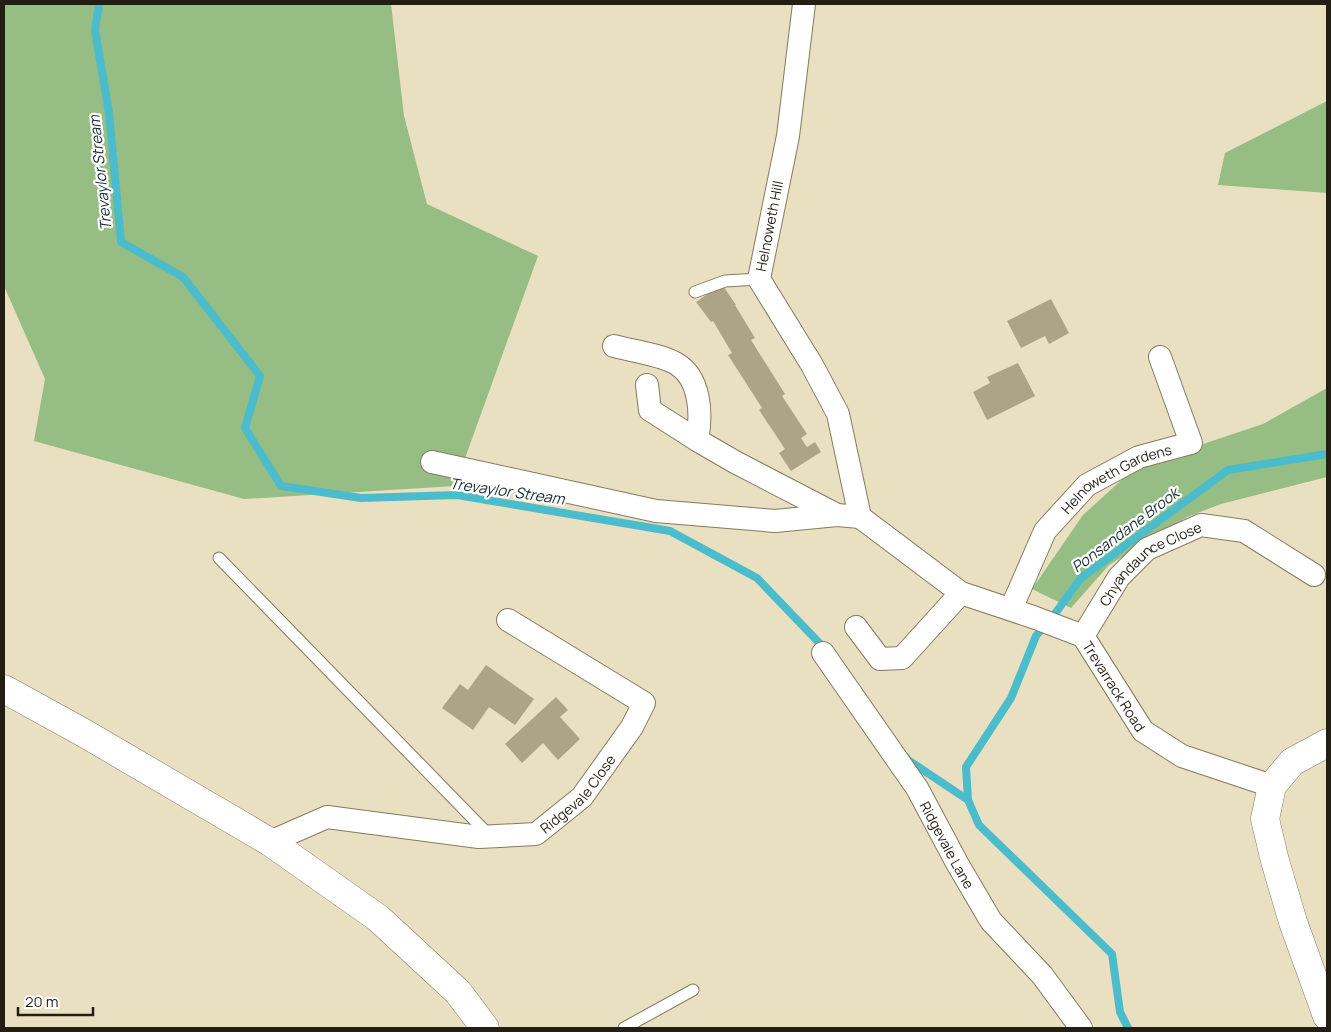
<svg xmlns="http://www.w3.org/2000/svg" width="1331" height="1032" viewBox="0 0 1331 1032" font-family="Manrope,sans-serif">
  <rect width="100%" height="100%" fill="#e9e0c1"/>
  <g fill="#96bd83">
    <path d="M 4,4 L 391,4 L 404,116 L 427,204 L 538,256 L 455,486 L 244,499 L 34,441 L 45,379 L 4,286 Z"/>
    <path d="M 1327,101 L 1327,193 L 1218,185 L 1225,153 Z"/>
    <path d="M 1327,388 L 1327,477 L 1221,504 L 1187,517 L 1109,565 L 1071,608 L 1032,589 L 1083,515 L 1137,466 L 1263,424 Z"/>
  </g>
  <g fill="none" stroke-linecap="round" stroke-linejoin="round">
    <g stroke="#4bbccb" stroke-width="8">
      <path d="M 99,4 L 95,30 L 109,113 L 121,242 L 183,277 L 260,376 L 245,428 L 281,486 L 361,498 L 457,495 L 670,531 L 757,578 L 826,650"/>
      <path d="M 906,757 L 908,760 L 968,800"/>
      <path d="M 1128,1028 L 1120,1012 L 1112,954 L 979,825 L 968,800 L 966,767 L 1011,698 L 1036,636 L 1057,611 L 1081,578 L 1228,470 L 1327,454"/>
    </g>
  </g>
  <g fill="#ada487">
    <path d="M 722,284 L 736,305 L 735,305 L 755,338 L 751,340 L 785,394 L 782,396 L 807,434 L 801,438 L 807,447 L 815,442 L 821,452 L 791,471 L 779,453 L 785,449 L 759,410 L 762,408 L 728,355 L 732,353 L 713,321 L 711,322 L 696,302 Z"/>
    <path d="M 1051,299 L 1069,333 L 1049,344 L 1045,336 L 1021,348 L 1007,321 Z"/>
    <path d="M 1018,363 L 1035,396 L 987,420 L 973,392 L 990,383 L 987,377 Z"/>
    <path d="M 486,665 L 534,699 L 515,725 L 489,707 L 473,730 L 442,708 L 460,684 L 468,690 Z"/>
    <path d="M 556,697 L 568,710 L 560,717 L 580,739 L 558,760 L 543,743 L 522,763 L 505,744 Z"/>
  </g>
  <g fill="none" stroke-linecap="round" stroke-linejoin="round">
    <g stroke="#847b60" stroke-width="13">
      <g id="service">
        <path d="M 695,292 L 725,281 L 759,279"/>
        <path d="M 219,558 L 489,835"/>
        <path d="M 624,1028 L 693,990"/>
      </g>
    </g>
    <g stroke="#847b60" stroke-width="24">
      <g id="minor">
        <path d="M 804,4 L 788,136 L 759,279 L 812,365 L 838,414 L 860,517"/>
        <path d="M 614,346 C 632,351 659,354 675,363 C 701,377 702,415 697,440 L 735,462 L 837,515"/>
        <path d="M 647,385 L 650,410 L 697,440"/>
        <path d="M 432,462 L 656,511 L 775,521 L 837,515 L 860,517"/>
        <path id="s1" d="M 860,517 L 961,593 L 1033,617 L 1083,636 L 1143,731 L 1182,756 L 1272,786"/>
        <path id="s2" d="M 1011,609 L 1045,531 L 1087,485 L 1139,457 L 1191,443 L 1160,357"/>
        <path d="M 856,627 L 880,659 L 902,658 L 961,593"/>
        <path id="s3" d="M 1083,636 L 1119,577 L 1147,549 L 1201,525 L 1244,531 L 1314,575"/>
        <path id="s4" d="M 823,653 L 917,788 L 957,863 L 991,921 L 1042,975 L 1081,1028"/>
        <path id="s5" d="M 270,842 L 327,817 L 479,837 L 536,834 L 582,797 L 632,727 L 644,703 L 508,620"/>
      </g>
    </g>
    <g stroke="#847b60" stroke-width="29">
      <path id="tertiary" d="M 4,689 L 84,733 L 270,842 L 378,918 L 458,992 L 485,1028"/>
    </g>
    <g stroke="#847b60" stroke-width="29">
      <path id="secondary" d="M 1327,743 L 1292,762 L 1272,786 L 1265,819 L 1275,861 L 1293,922 L 1327,1016"/>
    </g>
    <use href="#service" stroke="#fff" stroke-width="11"/>
    <use href="#minor" stroke="#fff" stroke-width="22"/>
    <use href="#tertiary" stroke="#fff" stroke-width="28"/>
    <use href="#secondary" stroke="#fff" stroke-width="28"/>
  </g>
  <g text-anchor="middle" dominant-baseline="central" stroke-width="4.5" stroke-linejoin="round" paint-order="stroke">
    <g font-size="14" fill="#221e13" stroke="#fff">
      <text transform="translate(769 226) rotate(-79)">Helnoweth Hill</text>
      <text stroke="none"><textPath href="#s2" startOffset="176">Helnoweth Gardens</textPath></text>
      <text stroke="none"><textPath href="#s3" startOffset="102">Chyandaunce Close</textPath></text>
      <text stroke="none"><textPath href="#s1" startOffset="315">Trevarrack Road</textPath></text>
      <text stroke="none"><textPath href="#s5" startOffset="331">Ridgevale Close</textPath></text>
      <text stroke="none"><textPath href="#s4" startOffset="229">Ridgevale Lane</textPath></text>
    </g>
    <g font-size="15" font-style="italic" fill="#152e32" stroke="#fff">
      <text transform="translate(100 173) rotate(-96)">Trevaylor Stream</text>
      <text transform="translate(507 491) rotate(8)">Trevaylor Stream</text>
      <text transform="translate(1125 530) rotate(-37)">Ponsandane Brook</text>
    </g>
  </g>
  <rect width="1331" height="1032" fill="none" stroke="#221e13" stroke-width="10"/>
  <path d="M18 1007v8h75v-8" fill="none" stroke="#221e13" stroke-width="2.5"/>
  <text x="25" y="1007" font-size="15" fill="#221e13" stroke="#ffffff" stroke-width="4" paint-order="stroke">20 m</text>
</svg>
